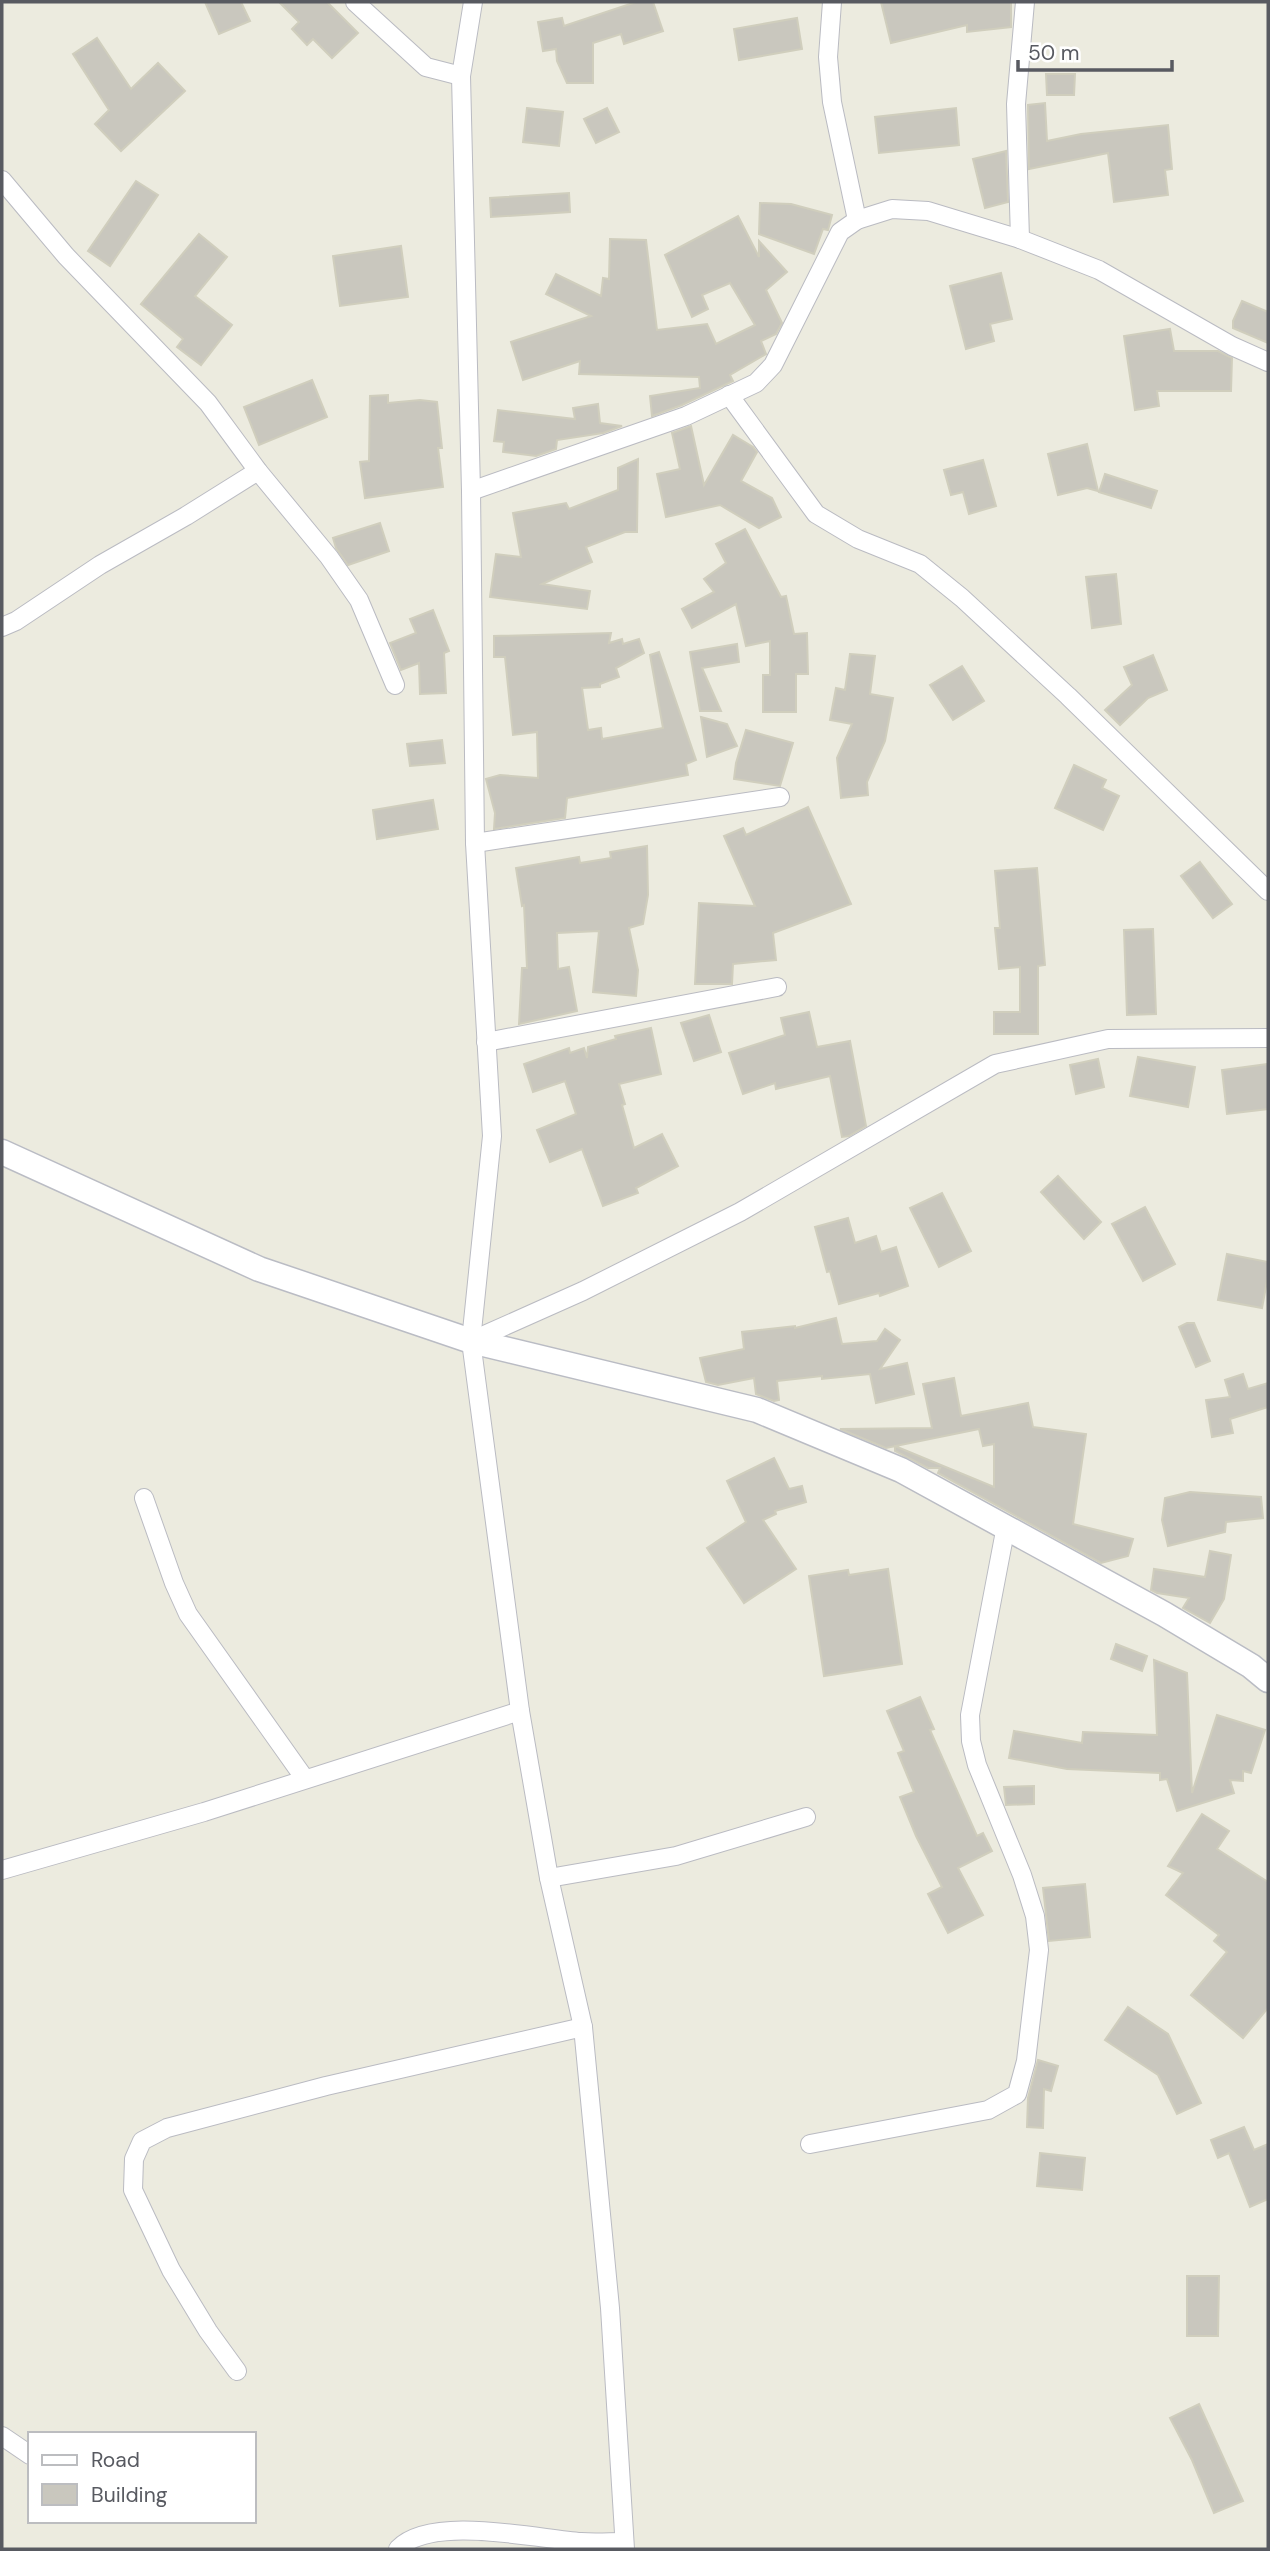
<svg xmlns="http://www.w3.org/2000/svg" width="1270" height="2551" viewBox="0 0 1270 2551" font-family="'DM Sans',sans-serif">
  <rect width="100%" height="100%" fill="#ecebdf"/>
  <g fill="#c9c7be" stroke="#d0cebd" stroke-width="2">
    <path d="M 205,2 L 241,2 L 250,21 L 219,34 Z"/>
    <path d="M 279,2 L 327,2 L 358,33 L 332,58 L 313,39 L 307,45 L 292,29 L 299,22 Z"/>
    <path d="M 636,2 L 653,2 L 663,31 L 624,44 L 621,34 L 593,43 L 593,83 L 567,83 L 557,61 L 556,49 L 543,51 L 538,22 L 562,18 L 564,26 Z"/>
    <path d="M 881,2 L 1011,2 L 1011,27 L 967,32 L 967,25 L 891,43 Z"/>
    <path d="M 797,18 L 802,49 L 739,60 L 734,29 Z"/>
    <path d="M 97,38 L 131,89 L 158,63 L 185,91 L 121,151 L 95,124 L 109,110 L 73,54 Z"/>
    <path d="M 1046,74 L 1075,74 L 1074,95 L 1047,95 Z"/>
    <path d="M 1045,103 L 1047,141 L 1081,134 L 1168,125 L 1172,169 L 1165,170 L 1168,195 L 1114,202 L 1108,153 L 1029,169 L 1028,105 Z"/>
    <path d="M 527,108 L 563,112 L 559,146 L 523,142 Z"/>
    <path d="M 607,108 L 619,132 L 596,143 L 584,119 Z"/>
    <path d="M 956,108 L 959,145 L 879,153 L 875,117 Z"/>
    <path d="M 1006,151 L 1008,202 L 985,208 L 973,159 Z"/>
    <path d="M 136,181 L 158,195 L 110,266 L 88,251 Z"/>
    <path d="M 569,193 L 570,212 L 491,217 L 490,198 Z"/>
    <path d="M 760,203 L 791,204 L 832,215 L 828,230 L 823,229 L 814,254 L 759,234 Z"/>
    <path d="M 738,216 L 759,257 L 759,241 L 787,272 L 766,290 L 782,323 L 776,334 L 761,341 L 766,354 L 730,375 L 733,381 L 682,405 L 652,416 L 650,396 L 700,388 L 699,377 L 579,374 L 580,361 L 523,380 L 511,342 L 591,316 L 546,294 L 556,274 L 601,296 L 603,278 L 609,279 L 610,239 L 646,240 L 657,330 L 707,324 L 716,344 L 755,325 L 730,283 L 702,295 L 708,309 L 692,317 L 665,255 Z"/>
    <path d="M 199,234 L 227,257 L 195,296 L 232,325 L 201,365 L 177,347 L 183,339 L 141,304 Z"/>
    <path d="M 401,246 L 408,297 L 340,306 L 333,256 Z"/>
    <path d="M 1001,273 L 1012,319 L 990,324 L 994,341 L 966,349 L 950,286 Z"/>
    <path d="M 1242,301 L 1268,312 L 1268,343 L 1233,328 L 1233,321 Z"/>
    <path d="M 1170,329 L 1174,351 L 1218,351 L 1232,358 L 1231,391 L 1157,391 L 1159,406 L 1135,410 L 1124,336 Z"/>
    <path d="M 312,380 L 327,417 L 259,445 L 244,407 Z"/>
    <path d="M 388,395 L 388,403 L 420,400 L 437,402 L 442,448 L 438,448 L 443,487 L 365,498 L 360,462 L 369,461 L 370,396 Z"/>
    <path d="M 598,404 L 600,423 L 622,426 L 603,433 L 557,440 L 556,449 L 536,456 L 503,452 L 504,442 L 494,441 L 498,410 L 575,419 L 573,408 Z"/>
    <path d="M 691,426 L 704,485 L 733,435 L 753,447 L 757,452 L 741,481 L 772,498 L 781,517 L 759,528 L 720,505 L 666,517 L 657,474 L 680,469 L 672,433 Z"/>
    <path d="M 1087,444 L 1098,491 L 1087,488 L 1058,495 L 1048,454 Z"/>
    <path d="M 638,459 L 637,532 L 625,532 L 586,547 L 592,562 L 542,584 L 590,591 L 587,609 L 490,597 L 496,554 L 521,557 L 513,513 L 566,503 L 569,509 L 618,490 L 618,468 Z"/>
    <path d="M 983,460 L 996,506 L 969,514 L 963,492 L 951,495 L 944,470 Z"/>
    <path d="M 1105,474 L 1157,491 L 1151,508 L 1099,492 Z"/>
    <path d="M 380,523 L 389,551 L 348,565 L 336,548 L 333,538 Z"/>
    <path d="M 745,529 L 781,597 L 786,596 L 794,634 L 807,633 L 808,674 L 796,674 L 796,712 L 763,712 L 763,675 L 770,675 L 770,641 L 746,646 L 736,604 L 692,628 L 682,609 L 714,592 L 704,579 L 726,563 L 716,544 Z"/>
    <path d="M 1116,574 L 1121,624 L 1092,628 L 1086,577 Z"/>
    <path d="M 433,610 L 449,651 L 444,653 L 446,693 L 420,694 L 419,663 L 401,670 L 390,643 L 416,633 L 410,619 Z"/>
    <path d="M 611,633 L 609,643 L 622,639 L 623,644 L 639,639 L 644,653 L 616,668 L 619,677 L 600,684 L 600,687 L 582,688 L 588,730 L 601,728 L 602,739 L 663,728 L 650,655 L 659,652 L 696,760 L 686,764 L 688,775 L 567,798 L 565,818 L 494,829 L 495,813 L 486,779 L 500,775 L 538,778 L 537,732 L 513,735 L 505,657 L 494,657 L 494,636 Z"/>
    <path d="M 737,644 L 739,662 L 702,668 L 721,711 L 700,711 L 690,652 Z"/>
    <path d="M 850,654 L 875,656 L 870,694 L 893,698 L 885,741 L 867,782 L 868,795 L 841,798 L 837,758 L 852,724 L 830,720 L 836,688 L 845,690 Z"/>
    <path d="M 1153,655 L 1167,690 L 1148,698 L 1120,725 L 1105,710 L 1132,685 L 1124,667 Z"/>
    <path d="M 962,666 L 984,701 L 953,720 L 930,685 Z"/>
    <path d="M 701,717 L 727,724 L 737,746 L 707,757 Z"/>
    <path d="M 746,730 L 793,743 L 780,786 L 734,779 L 736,763 Z"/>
    <path d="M 442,740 L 445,763 L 410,766 L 407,744 Z"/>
    <path d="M 1074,765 L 1106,780 L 1102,788 L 1119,796 L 1103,830 L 1055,808 Z"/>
    <path d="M 433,800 L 438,829 L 377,839 L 373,810 Z"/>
    <path d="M 808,807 L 851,904 L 773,933 L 776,960 L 733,964 L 732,984 L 695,984 L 699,903 L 755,906 L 724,836 L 743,828 L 746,835 Z"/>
    <path d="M 647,846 L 648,895 L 643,924 L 629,928 L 638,970 L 636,996 L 593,992 L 599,931 L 557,933 L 558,969 L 569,967 L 577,1011 L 519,1024 L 522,968 L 527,968 L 524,905 L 522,906 L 516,868 L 579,857 L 580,863 L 611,858 L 610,852 Z"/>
    <path d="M 1200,862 L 1232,904 L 1213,918 L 1181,876 Z"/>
    <path d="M 1037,868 L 1045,965 L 1038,966 L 1038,1034 L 994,1034 L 994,1012 L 1020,1012 L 1020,967 L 999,969 L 995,928 L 1000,928 L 995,871 Z"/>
    <path d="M 1153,929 L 1156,1014 L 1127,1015 L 1124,930 Z"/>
    <path d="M 809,1012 L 817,1047 L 850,1041 L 866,1126 L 849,1136 L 842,1137 L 830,1076 L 776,1089 L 775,1083 L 743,1094 L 729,1053 L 785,1035 L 781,1018 Z"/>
    <path d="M 709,1015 L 721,1052 L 694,1061 L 681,1023 Z"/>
    <path d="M 651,1028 L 661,1074 L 619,1084 L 625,1104 L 622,1105 L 634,1148 L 662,1134 L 678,1166 L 636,1188 L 638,1193 L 603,1206 L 582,1149 L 550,1162 L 537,1130 L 576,1114 L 565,1081 L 533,1092 L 524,1064 L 569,1048 L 570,1053 L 584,1048 L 587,1058 L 588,1047 L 616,1039 L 615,1036 Z"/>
    <path d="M 1138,1057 L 1195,1067 L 1188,1107 L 1130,1096 Z"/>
    <path d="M 1098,1059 L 1104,1087 L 1076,1094 L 1070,1065 Z"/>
    <path d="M 1268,1064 L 1268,1109 L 1227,1114 L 1222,1070 Z"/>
    <path d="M 1058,1176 L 1101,1222 L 1084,1239 L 1041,1192 Z"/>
    <path d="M 942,1193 L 971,1251 L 939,1267 L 910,1208 Z"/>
    <path d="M 1145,1207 L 1175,1264 L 1143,1281 L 1112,1224 Z"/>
    <path d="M 848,1218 L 855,1243 L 876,1236 L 881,1252 L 896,1247 L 908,1286 L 880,1296 L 879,1293 L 839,1304 L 830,1271 L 827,1272 L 815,1227 Z"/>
    <path d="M 1227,1254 L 1268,1262 L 1268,1276 L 1262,1308 L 1218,1300 Z"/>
    <path d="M 836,1318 L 842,1344 L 877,1341 L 885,1329 L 900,1340 L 880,1369 L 907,1363 L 914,1394 L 876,1403 L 870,1374 L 822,1379 L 822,1376 L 777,1381 L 779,1400 L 774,1401 L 756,1394 L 754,1378 L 718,1385 L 706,1382 L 700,1358 L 744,1349 L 742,1332 L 795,1326 L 795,1328 Z"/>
    <path d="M 1187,1323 L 1194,1323 L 1210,1361 L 1196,1367 L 1179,1327 Z"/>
    <path d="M 1243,1374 L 1248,1389 L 1268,1383 L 1268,1407 L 1230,1419 L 1233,1433 L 1212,1437 L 1206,1400 L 1230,1397 L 1225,1380 Z"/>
    <path d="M 954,1378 L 961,1416 L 1028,1403 L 1033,1427 L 1086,1434 L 1073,1524 L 1133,1539 L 1128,1556 L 1101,1563 L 938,1473 L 940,1468 L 928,1468 L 895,1451 L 895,1446 L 994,1487 L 994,1444 L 983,1446 L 979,1429 L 886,1448 L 840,1429 L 932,1428 L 923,1384 Z"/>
    <path d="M 774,1458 L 789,1489 L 802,1486 L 806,1502 L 775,1511 L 776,1514 L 763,1520 L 796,1569 L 744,1603 L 707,1548 L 746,1522 L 727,1481 Z"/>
    <path d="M 1190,1492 L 1261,1497 L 1263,1518 L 1226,1522 L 1225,1532 L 1168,1546 L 1162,1520 L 1165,1498 Z"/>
    <path d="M 1210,1551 L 1231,1555 L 1224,1599 L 1210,1623 L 1183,1608 L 1189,1598 L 1157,1593 L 1151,1590 L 1154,1569 L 1205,1577 Z"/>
    <path d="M 888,1569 L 902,1664 L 824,1676 L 809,1576 L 848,1570 L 849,1575 Z"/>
    <path d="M 1116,1644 L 1147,1656 L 1142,1671 L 1111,1659 Z"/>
    <path d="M 1154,1660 L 1187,1673 L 1192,1793 L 1217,1715 L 1265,1730 L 1251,1773 L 1243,1771 L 1243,1781 L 1230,1780 L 1234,1793 L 1177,1811 L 1167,1779 L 1160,1780 L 1160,1773 L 1067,1769 L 1009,1758 L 1014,1731 L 1082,1743 L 1083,1732 L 1157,1735 Z"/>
    <path d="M 920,1697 L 934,1729 L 930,1730 L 977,1836 L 983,1833 L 992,1851 L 958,1868 L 983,1915 L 948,1933 L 928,1894 L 942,1887 L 916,1836 L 900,1797 L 914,1792 L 898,1753 L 904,1751 L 887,1711 Z"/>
    <path d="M 1034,1786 L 1034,1804 L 1006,1805 L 1004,1787 Z"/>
    <path d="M 1202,1814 L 1229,1831 L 1217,1849 L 1268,1882 L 1268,2008 L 1243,2038 L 1191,1995 L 1227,1952 L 1214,1941 L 1219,1935 L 1166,1895 L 1183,1873 L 1168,1866 Z"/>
    <path d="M 1085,1884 L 1090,1937 L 1049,1941 L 1043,1888 Z"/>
    <path d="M 1128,2007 L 1168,2034 L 1201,2103 L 1177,2114 L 1158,2075 L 1105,2040 Z"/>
    <path d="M 1038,2060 L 1058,2066 L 1051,2091 L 1044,2089 L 1043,2128 L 1027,2127 L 1028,2098 Z"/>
    <path d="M 1244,2127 L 1254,2150 L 1268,2144 L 1268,2199 L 1250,2207 L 1229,2153 L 1218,2158 L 1211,2140 Z"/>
    <path d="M 1040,2153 L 1085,2158 L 1082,2190 L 1037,2186 Z"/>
    <path d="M 1187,2276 L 1219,2276 L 1218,2336 L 1187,2336 Z"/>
    <path d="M 1199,2404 L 1243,2501 L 1214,2513 L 1192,2460 L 1170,2418 Z"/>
  </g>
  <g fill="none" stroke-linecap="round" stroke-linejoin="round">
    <g stroke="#babbc2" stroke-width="20">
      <g id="street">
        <path d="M 355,2 L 426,67 L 461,76"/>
        <path d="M 473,2 L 461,76 L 471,491 L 475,843 L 492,1136 L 471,1341 L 520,1711 L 549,1878 L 583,2027 L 610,2308 L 625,2549"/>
        <path d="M 832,2 L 828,57 L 832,102 L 857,220"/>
        <path d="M 2,180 L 66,256 L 208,403 L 258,471 L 329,557 L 359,600 L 395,685"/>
        <path d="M 1020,239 L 1016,104 L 1025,2"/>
        <path d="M 729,395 L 816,514 L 858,539 L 920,564 L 962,598 L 1068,696 L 1268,891"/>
        <path d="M 471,491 L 686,416 L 756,383 L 773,365 L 840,232 L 857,220 L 892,209 L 928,211 L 1020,239 L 1099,270 L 1232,346 L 1268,362"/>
        <path d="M 2,627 L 16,621 L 100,565 L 186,516 L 258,471"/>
        <path d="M 475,843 L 780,797"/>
        <path d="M 486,1042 L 777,987"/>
        <path d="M 471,1341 L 583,1291 L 740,1212 L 995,1064 L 1108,1039 L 1268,1038"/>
        <path d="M 144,1498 L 174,1583 L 188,1614 L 305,1779"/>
        <path d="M 2,1870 L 204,1812 L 520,1711"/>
        <path d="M 549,1878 L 676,1856 L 806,1817"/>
        <path d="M 810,2144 L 988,2110 L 1017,2094 L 1026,2061 L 1039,1950 L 1035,1916 L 1022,1875 L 977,1765 L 971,1741 L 970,1715 L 1006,1526"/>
        <path d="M 237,2371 L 208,2331 L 171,2270 L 133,2190 L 134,2159 L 142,2141 L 167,2128 L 326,2086 L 583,2027"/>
        <path d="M 2,2436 L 30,2455"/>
        <path d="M 398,2549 C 431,2514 537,2539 581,2542 C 595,2543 610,2542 624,2542"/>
      </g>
    </g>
    <g stroke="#babcc4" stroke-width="27">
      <path id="secondary" d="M 2,1152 L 259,1269 L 471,1341 L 757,1410 L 901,1470 L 1164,1614 L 1251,1666 L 1268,1680"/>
    </g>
    <use href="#street" stroke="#fff" stroke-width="18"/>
    <use href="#secondary" stroke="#fff" stroke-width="24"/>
  </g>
  <rect width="1270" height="2551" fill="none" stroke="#585a61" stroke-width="7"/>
  <rect x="28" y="2432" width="228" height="91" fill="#ffffff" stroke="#bcbdc0" stroke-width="2"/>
  <rect x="42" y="2455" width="35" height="10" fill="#ffffff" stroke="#bcbdc0" stroke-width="2"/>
  <text x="91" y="2467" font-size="21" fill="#585a61">Road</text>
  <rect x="42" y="2484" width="35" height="21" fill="#c9c7be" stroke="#bcbdc0" stroke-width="2"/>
  <text x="91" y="2502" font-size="21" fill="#585a61">Building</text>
  <path d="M1018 60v10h154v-10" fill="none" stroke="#585a61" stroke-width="3.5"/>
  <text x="1028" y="60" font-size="21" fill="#585a61" stroke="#ffffff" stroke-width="5" paint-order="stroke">50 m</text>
</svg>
